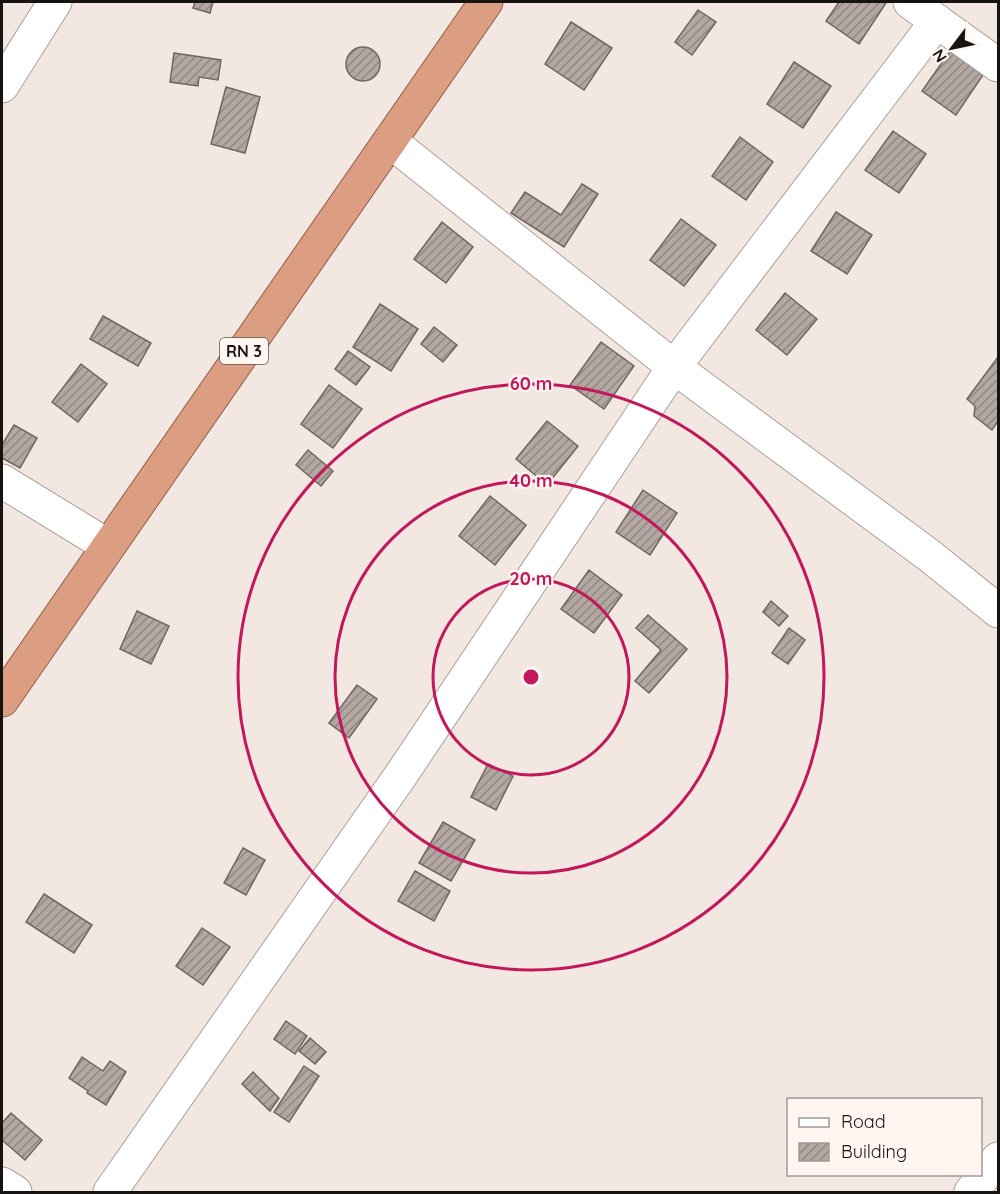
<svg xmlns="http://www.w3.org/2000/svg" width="1000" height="1194" viewBox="0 0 1000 1194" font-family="Quicksand,sans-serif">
  <defs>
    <pattern id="building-hatch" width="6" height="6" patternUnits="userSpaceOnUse" patternTransform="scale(1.5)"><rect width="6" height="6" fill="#b3a7a2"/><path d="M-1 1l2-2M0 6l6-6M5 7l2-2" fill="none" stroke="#918783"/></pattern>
  </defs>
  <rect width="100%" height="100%" fill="#f3e7e2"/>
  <g fill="url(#building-hatch)" stroke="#706561" stroke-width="1.5">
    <path d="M 195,2 L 213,2 L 210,13 L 193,8 Z"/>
    <path d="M 839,2 L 883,2 L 886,3 L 859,44 L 826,21 Z"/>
    <path d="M 698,10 L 716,22 L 692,55 L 675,42 Z"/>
    <path d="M 571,22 L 612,48 L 584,90 L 545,64 Z"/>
    <circle cx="363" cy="64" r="17"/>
    <path d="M 950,51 L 983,75 L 956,115 L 922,91 Z"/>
    <path d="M 174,53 L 221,60 L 218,80 L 199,77 L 198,86 L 170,82 Z"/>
    <path d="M 794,62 L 831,86 L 803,128 L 767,104 Z"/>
    <path d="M 226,87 L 260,97 L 245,153 L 211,144 Z"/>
    <path d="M 893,131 L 926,154 L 899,193 L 865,170 Z"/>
    <path d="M 740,137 L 773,162 L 746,200 L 712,176 Z"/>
    <path d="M 582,184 L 598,194 L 564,247 L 511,213 L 525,192 L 561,215 Z"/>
    <path d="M 836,212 L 872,235 L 847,274 L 811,251 Z"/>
    <path d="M 681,219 L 716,245 L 684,286 L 650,260 Z"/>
    <path d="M 442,222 L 473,247 L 446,283 L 414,259 Z"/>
    <path d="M 785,293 L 817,319 L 787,355 L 756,330 Z"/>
    <path d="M 380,304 L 418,329 L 391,371 L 353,347 Z"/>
    <path d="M 103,316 L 151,343 L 138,366 L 90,339 Z"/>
    <path d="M 434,327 L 457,345 L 443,362 L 421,344 Z"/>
    <path d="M 601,342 L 634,366 L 604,409 L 570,385 Z"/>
    <path d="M 348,351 L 370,367 L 356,385 L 335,369 Z"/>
    <path d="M 998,357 L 998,421 L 992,430 L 974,416 L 975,406 L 967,399 Z"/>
    <path d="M 81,364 L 107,384 L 78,422 L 52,402 Z"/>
    <path d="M 329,385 L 362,409 L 333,448 L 301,424 Z"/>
    <path d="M 547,421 L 578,446 L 547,485 L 516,459 Z"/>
    <path d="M 14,425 L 37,438 L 20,468 L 2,458 L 2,445 Z"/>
    <path d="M 308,450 L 333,471 L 321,486 L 296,465 Z"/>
    <path d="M 643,490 L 677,513 L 650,555 L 616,532 Z"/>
    <path d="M 490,496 L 526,525 L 495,565 L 459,536 Z"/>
    <path d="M 589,570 L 622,595 L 594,633 L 561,609 Z"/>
    <path d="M 771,601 L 788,616 L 779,626 L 763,612 Z"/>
    <path d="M 137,611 L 169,626 L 151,664 L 120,649 Z"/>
    <path d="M 648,615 L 687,649 L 649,693 L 635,681 L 661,650 L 636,628 Z"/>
    <path d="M 789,628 L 805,640 L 788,664 L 772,653 Z"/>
    <path d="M 357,685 L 377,699 L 349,738 L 329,723 Z"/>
    <path d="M 488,764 L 513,776 L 496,810 L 471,797 Z"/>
    <path d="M 443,822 L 475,840 L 451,881 L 419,863 Z"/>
    <path d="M 243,848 L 265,860 L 246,895 L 224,883 Z"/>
    <path d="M 415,871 L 450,891 L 434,921 L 398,901 Z"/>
    <path d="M 44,894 L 92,925 L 74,953 L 26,922 Z"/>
    <path d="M 202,928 L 230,947 L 203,985 L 176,966 Z"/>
    <path d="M 286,1021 L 307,1036 L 295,1054 L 274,1039 Z"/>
    <path d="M 310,1038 L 326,1052 L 315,1064 L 299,1051 Z"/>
    <path d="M 82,1057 L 103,1071 L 110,1061 L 126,1072 L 106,1105 L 87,1093 L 88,1091 L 69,1078 Z"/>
    <path d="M 304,1066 L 319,1076 L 289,1122 L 274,1112 Z"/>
    <path d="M 253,1072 L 279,1098 L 270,1111 L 242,1084 Z"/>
    <path d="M 11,1113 L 42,1140 L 25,1160 L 2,1140 L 2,1123 Z"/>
  </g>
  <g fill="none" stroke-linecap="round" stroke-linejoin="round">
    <g stroke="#aca09b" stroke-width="35">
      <g id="minor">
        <path d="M 910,2 L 998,65"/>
        <path d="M 2,86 L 55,2"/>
        <path d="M 390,141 L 674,367 L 930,556 L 998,611"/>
        <path d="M 2,481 L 108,546"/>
        <path d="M 2,1184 L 15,1192"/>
        <path d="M 110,1192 L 401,775 L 674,367 L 937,21"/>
        <path d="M 971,1192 L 998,1159"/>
      </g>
    </g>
    <g stroke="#915e47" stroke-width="35">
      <path id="trunk" d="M 2,700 L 486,2"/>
    </g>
    <use href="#minor" stroke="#fff" stroke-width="33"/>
    <use href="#trunk" stroke="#dc9e83" stroke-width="33"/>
  </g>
  <g fill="none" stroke="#c2185b" stroke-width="3">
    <circle cx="531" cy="677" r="98"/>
    <circle cx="531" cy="677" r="196"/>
    <circle cx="531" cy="677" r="293"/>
  </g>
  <g text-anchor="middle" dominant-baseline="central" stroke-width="4.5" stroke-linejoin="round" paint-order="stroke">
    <rect fill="#fff5f1" stroke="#5d5754" stroke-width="1.5" x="220" y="338" width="48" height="26" rx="4.5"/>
    <g font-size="16" font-weight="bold" fill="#171311">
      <text x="244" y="351">RN 3</text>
    </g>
  </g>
  <circle cx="531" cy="677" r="9" fill="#c2185b" stroke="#fff5f1" stroke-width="3"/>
  <g font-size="18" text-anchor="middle" font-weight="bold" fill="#c2185b" stroke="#fff5f1" stroke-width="4.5" stroke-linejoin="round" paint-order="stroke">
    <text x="531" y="390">60 m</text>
    <text x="531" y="487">40 m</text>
    <text x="531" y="585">20 m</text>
  </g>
  <rect width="1000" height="1194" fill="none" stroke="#171311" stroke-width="6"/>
  <rect x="787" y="1098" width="195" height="78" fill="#fff5f1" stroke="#a29b97" stroke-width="1.5"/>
  <rect x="799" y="1118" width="30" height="9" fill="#ffffff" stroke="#a29b97" stroke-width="1.5"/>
  <text x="841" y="1128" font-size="18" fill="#171311">Road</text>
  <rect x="799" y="1143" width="30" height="18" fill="url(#building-hatch)" stroke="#a29b97" stroke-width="1.5"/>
  <text x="841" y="1158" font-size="18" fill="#171311">Building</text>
  <g transform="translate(952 48) rotate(238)" stroke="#fff5f1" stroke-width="4.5" paint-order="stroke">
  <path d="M0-4.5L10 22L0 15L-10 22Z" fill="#171311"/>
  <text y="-9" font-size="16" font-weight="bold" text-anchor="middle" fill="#171311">N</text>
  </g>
</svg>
